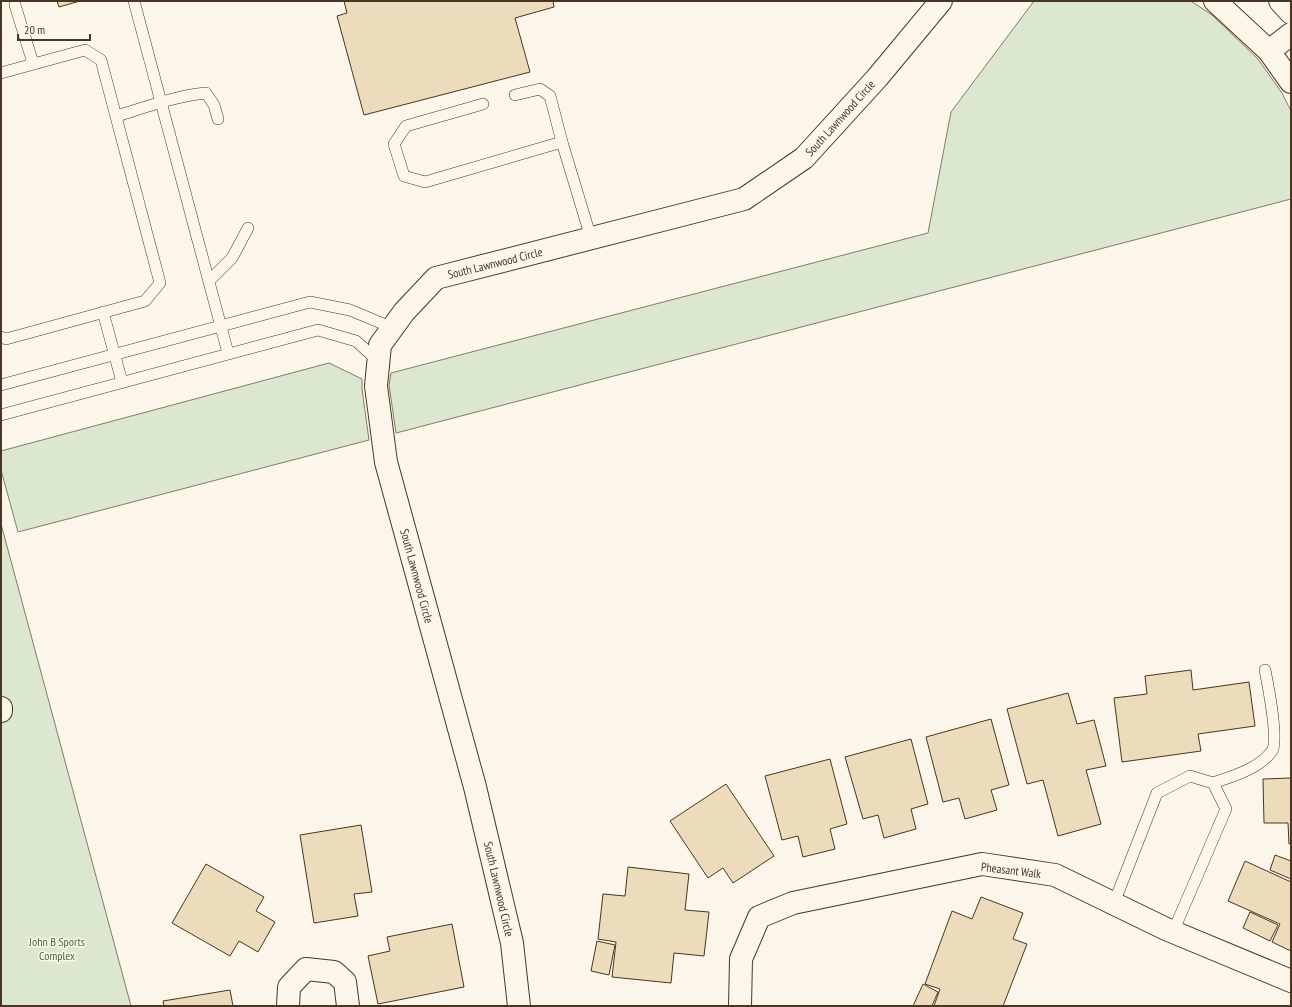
<svg xmlns="http://www.w3.org/2000/svg" width="1292" height="1007" viewBox="0 0 1292 1007" font-family="'PT Sans Narrow',sans-serif">
  <rect width="100%" height="100%" fill="#fbf6e9"/>
  <g fill="#dce7d0" stroke="#887966">
    <path d="M 1034,1 L 1191,1 L 1212,15 L 1258,59 L 1282,93 L 1291,111 L 1291,199 L 396,433 L 389,385 L 391,373 L 928,233 L 951,112 Z"/>
    <path d="M 329,363 L 362,379 L 362,389 L 369,440 L 18,532 L 1,470 L 1,451 Z"/>
    <path d="M 1,524 L 131,1006 L 1,1006 Z"/>
  </g>
  <g fill="#ecdcbc" stroke="#4a3520">
    <path d="M 57,1 L 80,1 L 59,7 Z"/>
    <path d="M 344,1 L 553,1 L 554,7 L 515,18 L 530,72 L 364,115 L 337,16 L 347,13 Z"/>
    <path d="M 1191,670 L 1193,690 L 1249,682 L 1255,726 L 1198,734 L 1201,751 L 1122,762 L 1114,698 L 1147,694 L 1145,676 Z"/>
    <path d="M 1068,693 L 1077,724 L 1094,720 L 1106,766 L 1086,770 L 1101,824 L 1058,836 L 1043,780 L 1027,784 L 1007,709 Z"/>
    <path d="M 991,719 L 1009,785 L 991,790 L 997,810 L 965,819 L 959,798 L 943,802 L 926,737 Z"/>
    <path d="M 911,739 L 928,804 L 911,809 L 916,829 L 884,838 L 878,815 L 863,819 L 845,757 Z"/>
    <path d="M 830,759 L 847,824 L 830,829 L 835,849 L 803,857 L 798,836 L 782,840 L 765,776 Z"/>
    <path d="M 1291,778 L 1291,843 L 1289,844 L 1288,823 L 1264,823 L 1263,779 Z"/>
    <path d="M 726,784 L 774,856 L 733,883 L 723,868 L 708,878 L 670,821 Z"/>
    <path d="M 361,825 L 372,892 L 354,894 L 358,916 L 314,923 L 300,835 Z"/>
    <path d="M 1275,855 L 1291,861 L 1291,879 L 1270,870 Z"/>
    <path d="M 1245,861 L 1291,882 L 1291,951 L 1272,942 L 1280,924 L 1228,901 Z"/>
    <path d="M 206,864 L 264,897 L 256,911 L 275,922 L 258,952 L 239,941 L 230,956 L 172,923 Z"/>
    <path d="M 628,867 L 689,874 L 685,910 L 709,912 L 704,956 L 674,953 L 671,983 L 612,977 L 616,942 L 598,939 L 603,894 L 625,896 Z"/>
    <path d="M 981,897 L 1023,913 L 1013,939 L 1027,944 L 1003,1006 L 934,1006 L 940,989 L 925,984 L 952,911 L 972,919 Z"/>
    <path d="M 1250,912 L 1278,925 L 1270,941 L 1243,928 Z"/>
    <path d="M 452,924 L 464,987 L 378,1004 L 368,956 L 390,951 L 387,937 Z"/>
    <path d="M 597,941 L 615,945 L 609,975 L 591,971 Z"/>
    <path d="M 923,984 L 938,992 L 932,1006 L 913,1006 Z"/>
    <path d="M 230,990 L 233,1006 L 164,1006 L 163,1001 Z"/>
  </g>
  <g fill="none" stroke-linecap="round" stroke-linejoin="round">
    <g stroke="#4a3520" stroke-width="12">
      <g id="service">
        <path d="M 15,1 L 15,5 L 33,63"/>
        <path d="M 134,1 L 228,353"/>
        <path d="M 1,73 L 85,50 L 101,60 L 160,283 L 145,301 L 6,339 L 1,337"/>
        <path d="M 515,95 L 540,89 L 550,96 L 562,142"/>
        <path d="M 483,104 L 406,126 L 394,144 L 404,176 L 425,182 L 562,142 L 591,238"/>
        <path d="M 117,116 C 146,107 175,96 206,93 L 214,105 L 218,119"/>
        <path d="M 210,280 L 232,258 L 248,228"/>
        <path d="M 103,312 L 122,382"/>
        <path d="M 1,385 L 310,302 L 350,310 L 393,328"/>
        <path d="M 1,415 L 318,330 L 356,341 L 378,361"/>
        <path d="M 1213,783 C 1233,776 1259,769 1272,751 C 1279,741 1268,685 1265,670"/>
        <path d="M 1114,903 L 1157,793 L 1190,776 L 1213,783 L 1226,809 L 1173,932"/>
      </g>
    </g>
    <g stroke="#4a3520" stroke-width="24">
      <g id="minor">
        <path d="M 1,708 L 1,711"/>
        <path d="M 288,1006 L 289,987 L 306,969 L 334,972 L 345,982 L 348,1006"/>
        <path d="M 519,1006 L 512,943 L 475,787 L 386,462 L 376,386 L 380,345 L 404,312 L 436,278 L 744,199 L 804,158 L 877,78 L 941,1"/>
        <path d="M 740,1006 L 741,959 L 759,917 L 793,903 L 982,864 L 1055,875 L 1166,929 L 1291,981"/>
      </g>
    </g>
    <g stroke="#4a3520" stroke-width="24">
      <g id="tertiary">
        <path d="M 1215,1 L 1269,51 L 1291,82"/>
        <path d="M 1280,1 L 1291,13"/>
        <path d="M 1269,51 L 1291,34"/>
      </g>
    </g>
    <use href="#service" stroke="#fbf6e9" stroke-width="11"/>
    <use href="#minor" stroke="#fbf6e9" stroke-width="22"/>
    <use href="#tertiary" stroke="#fbf6e9" stroke-width="22"/>
  </g>
  <g text-anchor="middle" dominant-baseline="central" stroke-width="3" stroke-linejoin="round" paint-order="stroke">
    <g font-size="12" fill="#4a3520" stroke="#fbf6e9">
      <text transform="translate(840 118) rotate(-48)">South Lawnwood Circle</text>
      <text transform="translate(495 263) rotate(-14)">South Lawnwood Circle</text>
      <text transform="translate(417 576) rotate(75)">South Lawnwood Circle</text>
      <text transform="translate(1011 870) rotate(7)">Pheasant Walk</text>
      <text transform="translate(499 889) rotate(77)">South Lawnwood Circle</text>
    </g>
    <g font-size="12" fill="#436837" stroke="#fbf6e9">
      <text x="57" y="941">John B Sports<tspan x="57" dy="14">Complex</tspan></text>
    </g>
  </g>
  <rect width="1292" height="1007" fill="none" stroke="#4a3520" stroke-width="4"/>
  <path d="M18 34v6h72v-6" fill="none" stroke="#4a3520" stroke-width="2"/>
  <text x="24" y="34" font-size="12" fill="#4a3520" stroke="#fbf6e9" stroke-width="3" paint-order="stroke">20 m</text>
</svg>
